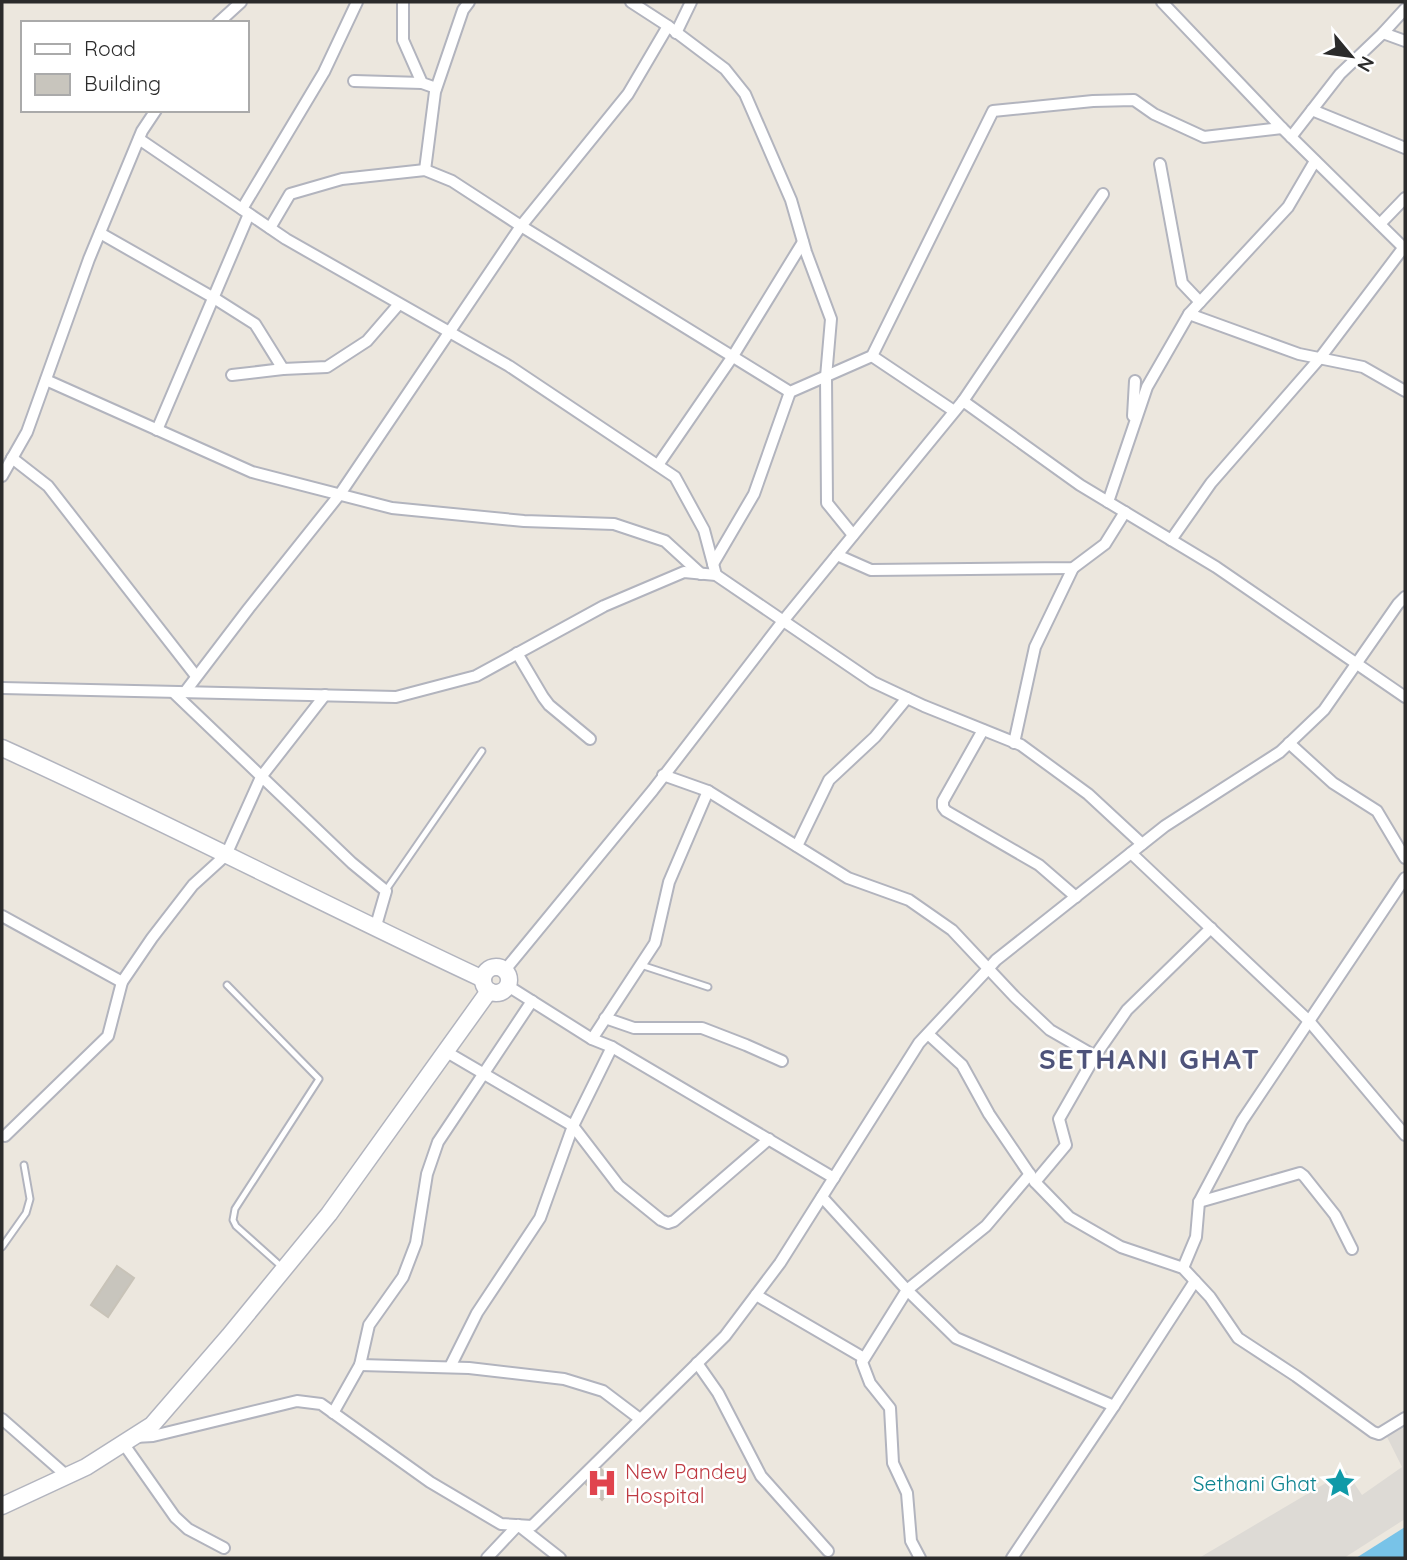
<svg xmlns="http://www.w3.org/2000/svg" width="1407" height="1560" viewBox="0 0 1407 1560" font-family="Quicksand,sans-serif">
  <rect width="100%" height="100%" fill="#ece7de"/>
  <path fill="#dddad5" d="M 1405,1424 L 1405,1519 L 1344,1558 L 1199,1558 L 1346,1471 L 1362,1495 L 1402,1467 L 1386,1435 Z"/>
  <path fill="#78c3e8" d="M 1405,1527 L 1405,1558 L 1356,1558 Z"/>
  <g fill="#c8c5bd" stroke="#c8c3b8" stroke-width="2">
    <path d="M 117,1266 L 134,1278 L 108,1317 L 91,1305 Z"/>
    <path d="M 601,1469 L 616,1484 L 602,1500 L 586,1484 Z"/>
  </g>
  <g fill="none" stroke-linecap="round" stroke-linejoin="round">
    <g stroke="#b2b4be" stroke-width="9">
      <g id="lane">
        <path d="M 386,890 L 482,751"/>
        <path d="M 641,965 L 708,987"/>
        <path d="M 227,985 L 319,1079 L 235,1209 L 233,1220 L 236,1226 L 283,1268"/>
        <path d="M 2,1247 L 26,1213 L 30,1199 L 24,1165"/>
      </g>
    </g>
    <g stroke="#b2b4be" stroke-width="14">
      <g id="street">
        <path d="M 403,2 L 403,40 L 422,83 L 436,88"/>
        <path d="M 631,2 L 668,26 L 725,69 L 745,94 L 791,200 L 806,252 L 831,319 L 826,377 L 827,503 L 853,535"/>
        <path d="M 1162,2 L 1282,128 L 1405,249"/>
        <path d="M 218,23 L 241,2"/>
        <path d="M 676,33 L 691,2"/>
        <path d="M 1383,33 L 1405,41"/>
        <path d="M 354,81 L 422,83"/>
        <path d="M 1312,110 L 1405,148"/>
        <path d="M 1291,137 L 1340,74 L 1383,33 L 1405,9"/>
        <path d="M 139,139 L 286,239 L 509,366 L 675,477 L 704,530 L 716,575"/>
        <path d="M 1160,164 L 1182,283 L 1200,302"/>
        <path d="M 425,170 L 435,92 L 463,10 L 469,2"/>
        <path d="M 242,209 L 324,72 L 357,2"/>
        <path d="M 1380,224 L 1405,198"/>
        <path d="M 270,228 L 290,194 L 342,179 L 425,170 L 452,181 L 521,226 L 790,392 L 872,356 L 993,111 L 1093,101 L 1134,100 L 1154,114 L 1204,137 L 1282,128"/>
        <path d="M 100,233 L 214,298 L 255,324 L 283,369"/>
        <path d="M 1189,314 L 1299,354 L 1363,367 L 1405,391"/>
        <path d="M 872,356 L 954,411"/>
        <path d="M 232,375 L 283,369 L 327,367 L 367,341 L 399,304"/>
        <path d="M 46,380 L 252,472 L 392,508 L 524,521 L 614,524 L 665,541 L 701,574"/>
        <path d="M 963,401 L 1103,194"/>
        <path d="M 1133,416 L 1135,381"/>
        <path d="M 157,430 L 249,214"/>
        <path d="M 12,458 L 48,486 L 196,676"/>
        <path d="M 658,465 L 733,356 L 803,242"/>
        <path d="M 2,476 L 27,432 L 89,259 L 142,131 L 156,110"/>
        <path d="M 1108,502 L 1147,387 L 1189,314 L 1288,207 L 1315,161"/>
        <path d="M 1171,540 L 1211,483 L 1320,358 L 1404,247"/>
        <path d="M 837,555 L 871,570 L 1073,568 L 1105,544 L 1125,512"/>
        <path d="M 713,564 L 754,494 L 790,392"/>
        <path d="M 517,653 L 543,697 L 549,705 L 590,739"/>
        <path d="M 2,688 L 396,697 L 476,676 L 604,606 L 684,572 L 716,575 L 873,682 L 924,706 L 1021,745 L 1088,794 L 1142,844"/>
        <path d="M 173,692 L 352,863 L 386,891 L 375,929"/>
        <path d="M 185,692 L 249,608 L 340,494 L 521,226 L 628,94 L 668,26"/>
        <path d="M 983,730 L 943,801 L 943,807 L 946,811 L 1039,865 L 1076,897"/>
        <path d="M 1014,743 L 1035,647 L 1073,568"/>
        <path d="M 1289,743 L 1333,783 L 1377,811 L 1405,858"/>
        <path d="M 663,775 L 708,791 L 848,878 L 909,900 L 952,930 L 1015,997 L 1050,1030 L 1095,1056"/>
        <path d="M 797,846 L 829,780 L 875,737 L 907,698"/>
        <path d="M 1131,853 L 1309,1021 L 1405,1135"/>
        <path d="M 2,916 L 122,982"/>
        <path d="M 505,970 L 653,790 L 783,621 L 963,401 L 1080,485 L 1216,567 L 1405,697"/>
        <path d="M 508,986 L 592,1039 L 612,1047 L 834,1178"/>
        <path d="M 605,1018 L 634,1028 L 702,1028 L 746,1045 L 782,1061"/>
        <path d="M 928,1034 L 962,1065 L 989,1114 L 1035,1182 L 1069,1217 L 1121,1247 L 1183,1268 L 1210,1297 L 1238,1338 L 1296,1376 L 1373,1432 L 1379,1434 L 1405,1418"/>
        <path d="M 592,1039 L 655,943 L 669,882 L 708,791"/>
        <path d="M 445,1051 L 573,1126 L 619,1186 L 661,1220 L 668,1223 L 674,1221 L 769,1139"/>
        <path d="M 5,1136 L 108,1036 L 122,982 L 152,938 L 193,885 L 226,855 L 261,777 L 325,695"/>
        <path d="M 1035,1182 L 1066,1145 L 1059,1119 L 1095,1056 L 1127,1010 L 1211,928"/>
        <path d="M 822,1197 L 907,1290 L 956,1338 L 1114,1406 L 1195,1281"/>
        <path d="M 1199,1202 L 1300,1173 L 1304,1176 L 1335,1215 L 1352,1249"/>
        <path d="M 1183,1268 L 1196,1237 L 1199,1202 L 1242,1121 L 1405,878"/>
        <path d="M 756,1295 L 864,1358"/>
        <path d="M 697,1363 L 718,1393 L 761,1476 L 828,1551"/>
        <path d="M 360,1365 L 469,1368 L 564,1379 L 603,1391 L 640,1419"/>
        <path d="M 450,1367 L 477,1313 L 540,1218 L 573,1126 L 612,1047"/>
        <path d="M 333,1413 L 360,1365 L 369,1325 L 403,1277 L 416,1243 L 427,1174 L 438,1142 L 532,1001"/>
        <path d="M 2,1419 L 67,1476"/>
        <path d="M 135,1437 L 153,1436 L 297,1401 L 321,1404 L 430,1482 L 501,1524 L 532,1526 L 725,1336 L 780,1263 L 919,1043 L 988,969 L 996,960 L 1165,826 L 1280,752 L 1324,710 L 1398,604 L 1405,597"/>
        <path d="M 123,1443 L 175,1517 L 188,1529 L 224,1548"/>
        <path d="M 487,1558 L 518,1525 L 560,1558"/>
        <path d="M 920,1558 L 911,1541 L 907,1493 L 893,1463 L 890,1408 L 870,1383 L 862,1362 L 907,1290 L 986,1226 L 1030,1174"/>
        <path d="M 1012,1558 L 1114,1406"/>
      </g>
    </g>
    <g stroke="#b2b4be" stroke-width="19">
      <g id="secondary">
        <path d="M 2,748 C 164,821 322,904 483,979"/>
        <circle cx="496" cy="980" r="13"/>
        <path d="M 2,1506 L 86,1467 L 152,1425 L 229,1336 L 329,1214 L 489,991"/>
      </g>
    </g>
    <use href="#lane" stroke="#fff" stroke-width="5"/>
    <use href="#street" stroke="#fff" stroke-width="10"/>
    <use href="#secondary" stroke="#fff" stroke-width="16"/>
  </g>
  <defs>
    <g id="hospital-bare" transform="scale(2.415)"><path d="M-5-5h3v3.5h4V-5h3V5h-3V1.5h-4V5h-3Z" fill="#e0444e" stroke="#fff" stroke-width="2.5" paint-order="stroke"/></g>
    <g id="sight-bare" transform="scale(2.415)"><path d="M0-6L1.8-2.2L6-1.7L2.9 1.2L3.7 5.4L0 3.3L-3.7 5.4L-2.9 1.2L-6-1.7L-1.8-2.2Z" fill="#0f9aa8" stroke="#fff" stroke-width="2.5" paint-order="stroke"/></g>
  </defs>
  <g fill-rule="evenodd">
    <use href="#hospital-bare" x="602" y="1483"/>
    <use href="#sight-bare" x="1340" y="1483"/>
  </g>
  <g text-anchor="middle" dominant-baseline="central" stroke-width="5" stroke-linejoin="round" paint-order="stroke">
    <g font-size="21" fill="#be3a42" stroke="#fff" text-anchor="start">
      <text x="625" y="1471">New Pandey<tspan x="625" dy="24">Hospital</tspan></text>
    </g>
    <g font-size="21" fill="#0d838f" stroke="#fff" text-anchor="end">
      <text x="1317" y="1483">Sethani Ghat</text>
    </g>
    <g font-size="28" font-weight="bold" letter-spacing="2" fill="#4e537a" stroke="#fff">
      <text x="1150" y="1058">SETHANI GHAT</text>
    </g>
  </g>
  <rect width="1407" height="1560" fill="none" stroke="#2b2b2b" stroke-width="7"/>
  <rect x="21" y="21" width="228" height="91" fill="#ffffff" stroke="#aaaaaa" stroke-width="2"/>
  <rect x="35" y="44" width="35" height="10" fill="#ffffff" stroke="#aaaaaa" stroke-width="2"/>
  <text x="84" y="56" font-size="21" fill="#2b2b2b">Road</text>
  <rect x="35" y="74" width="35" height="21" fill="#c8c5bd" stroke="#aaaaaa" stroke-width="2"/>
  <text x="84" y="91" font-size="21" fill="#2b2b2b">Building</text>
  <g transform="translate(1351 56) rotate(119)" stroke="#ffffff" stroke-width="5" paint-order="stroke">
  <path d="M0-5L12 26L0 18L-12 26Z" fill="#2b2b2b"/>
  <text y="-10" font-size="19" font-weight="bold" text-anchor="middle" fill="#2b2b2b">N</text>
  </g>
</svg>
